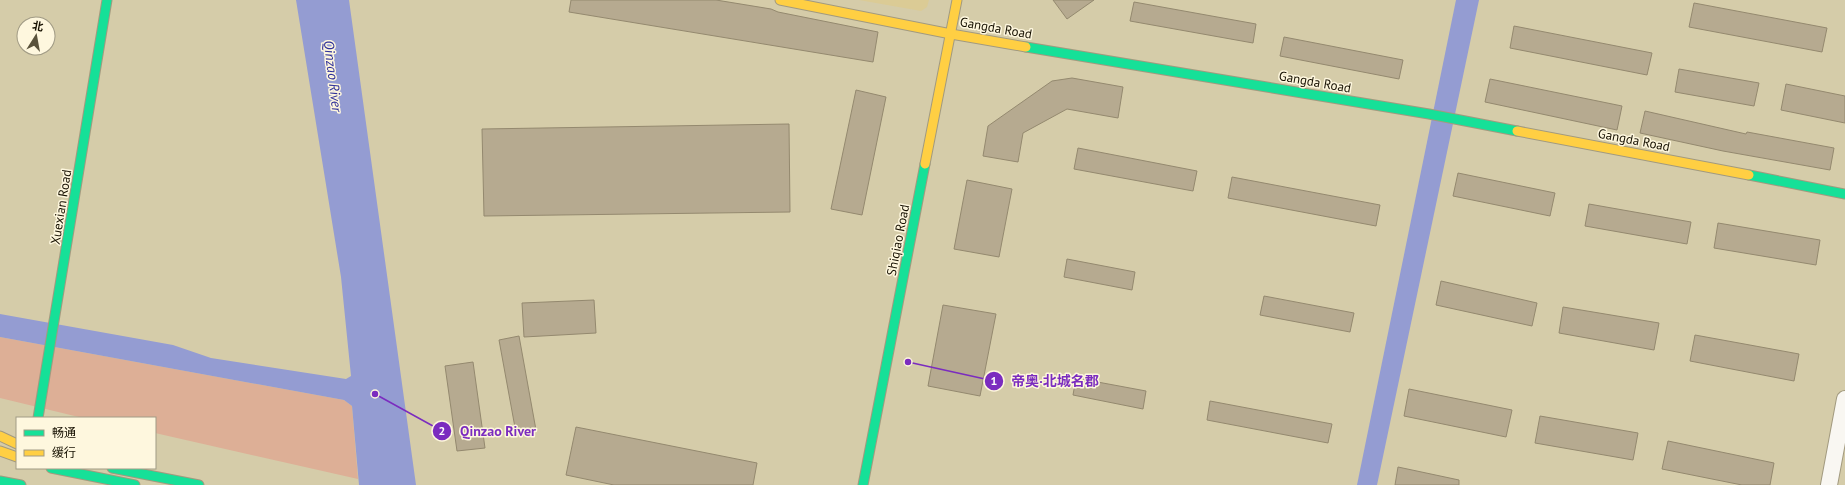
<svg xmlns="http://www.w3.org/2000/svg" width="1845" height="485" viewBox="0 0 1845 485" font-family="'PT Sans','Noto Sans SC',sans-serif">
  <rect width="100%" height="100%" fill="#d5cca9"/>
  <path fill="#dbcb95" d="M 859,0 L 929,0 L 927,7 L 921,11 Z"/>
  <path fill="#ddaf96" d="M 0,337 L 344,400 L 352,406 L 358,479 L 155,433 L 155,418 L 83,418 L 0,398 Z"/>
  <g fill="#949cd2">
    <path d="M 296,0 L 349,0 L 416,485 L 359,485 L 352,406 L 344,400 L 0,337 L 0,314 L 173,345 L 211,358 L 346,379 L 351,376 L 341,277 Z"/>
    <path d="M 1456,0 L 1479,0 L 1377,485 L 1357,485 Z"/>
  </g>
  <g fill="#b6aa90" stroke="#94896f">
    <path d="M 571,0 L 716,0 L 771,9 L 778,12 L 878,32 L 873,62 L 569,12 Z"/>
    <path d="M 1053,0 L 1094,0 L 1067,19 Z"/>
    <path d="M 1134,2 L 1256,24 L 1253,43 L 1130,21 Z"/>
    <path d="M 1694,3 L 1827,28 L 1822,52 L 1689,27 Z"/>
    <path d="M 1514,26 L 1652,53 L 1647,75 L 1510,48 Z"/>
    <path d="M 1284,37 L 1403,60 L 1399,79 L 1280,56 Z"/>
    <path d="M 1679,69 L 1759,83 L 1754,106 L 1675,92 Z"/>
    <path d="M 1072,78 L 1123,87 L 1118,118 L 1067,109 L 1023,133 L 1018,162 L 983,156 L 988,126 L 1052,81 Z"/>
    <path d="M 1490,79 L 1622,106 L 1617,130 L 1485,102 Z"/>
    <path d="M 1786,84 L 1845,96 L 1845,123 L 1781,110 Z"/>
    <path d="M 856,90 L 886,97 L 862,215 L 831,209 Z"/>
    <path d="M 1645,111 L 1746,134 L 1747,132 L 1834,148 L 1830,170 L 1723,151 L 1640,133 Z"/>
    <path d="M 789,124 L 790,212 L 484,216 L 482,129 Z"/>
    <path d="M 1078,148 L 1197,171 L 1193,191 L 1074,169 Z"/>
    <path d="M 1458,173 L 1555,193 L 1550,216 L 1453,196 Z"/>
    <path d="M 1232,177 L 1380,205 L 1376,226 L 1228,198 Z"/>
    <path d="M 967,180 L 1012,189 L 999,257 L 954,249 Z"/>
    <path d="M 1589,204 L 1691,222 L 1687,244 L 1585,226 Z"/>
    <path d="M 1718,223 L 1820,240 L 1816,265 L 1714,248 Z"/>
    <path d="M 1067,259 L 1135,272 L 1132,290 L 1064,277 Z"/>
    <path d="M 1441,281 L 1537,303 L 1532,326 L 1436,305 Z"/>
    <path d="M 1264,296 L 1354,313 L 1350,332 L 1260,315 Z"/>
    <path d="M 594,300 L 596,333 L 524,337 L 522,303 Z"/>
    <path d="M 943,305 L 996,314 L 980,396 L 928,386 Z"/>
    <path d="M 1563,307 L 1659,323 L 1654,350 L 1559,333 Z"/>
    <path d="M 1695,335 L 1799,354 L 1794,381 L 1690,361 Z"/>
    <path d="M 519,336 L 536,430 L 516,433 L 499,340 Z"/>
    <path d="M 473,362 L 485,448 L 457,451 L 445,366 Z"/>
    <path d="M 1076,378 L 1146,391 L 1143,409 L 1073,395 Z"/>
    <path d="M 1409,389 L 1512,410 L 1506,437 L 1404,416 Z"/>
    <path d="M 1210,401 L 1332,424 L 1328,443 L 1207,420 Z"/>
    <path d="M 1540,416 L 1638,433 L 1633,460 L 1535,443 Z"/>
    <path d="M 576,427 L 757,463 L 753,485 L 614,485 L 566,475 Z"/>
    <path d="M 1668,441 L 1774,463 L 1770,485 L 1742,485 L 1662,469 Z"/>
    <path d="M 1398,467 L 1459,480 L 1459,485 L 1395,485 Z"/>
  </g>
  <g fill="none" stroke-linecap="round" stroke-linejoin="round">
    <g stroke="#a29a7f" stroke-width="18">
      <path id="street" d="M 1829,485 L 1845,399"/>
    </g>
    <g stroke="#a29a7f" stroke-width="11">
      <g id="fast">
        <path d="M 1026,47 L 1429,114 L 1517,131"/>
        <path d="M 1749,175 L 1845,194"/>
        <path d="M 38,418 L 107,0"/>
        <path d="M 51,468 L 135,485"/>
        <path d="M 112,468 L 199,485"/>
        <path d="M 0,481 L 21,485"/>
        <path d="M 863,485 L 925,164"/>
      </g>
    </g>
    <g stroke="#a29a7f" stroke-width="11">
      <g id="slow">
        <path d="M 780,0 L 951,34 L 1026,47"/>
        <path d="M 1517,131 L 1749,175"/>
        <path d="M 925,164 L 957,0"/>
        <path d="M 0,436 L 17,444"/>
        <path d="M 0,451 L 17,457"/>
      </g>
    </g>
    <use href="#street" stroke="#f9f7f2" stroke-width="16"/>
    <use href="#fast" stroke="#16e098" stroke-width="9"/>
    <use href="#slow" stroke="#ffcf43" stroke-width="9"/>
  </g>
  <g text-anchor="middle" dominant-baseline="central" stroke-width="3" stroke-linejoin="round" paint-order="stroke">
    <g font-size="13" fill="#161000" stroke="#fef7de">
      <text transform="translate(996 28) rotate(10)">Gangda Road</text>
      <text transform="translate(1315 82) rotate(10)">Gangda Road</text>
      <text transform="translate(1634 140) rotate(11)">Gangda Road</text>
      <text transform="translate(61 207) rotate(-81)">Xuexian Road</text>
      <text transform="translate(898 240) rotate(-79)">Shiqiao Road</text>
    </g>
    <g font-size="14" font-style="italic" fill="#2e3099" stroke="#fef7de">
      <text transform="translate(333 76) rotate(83)">Qinzao River</text>
    </g>
  </g>
  <path fill="none" stroke="#7b2cbf" stroke-width="1.5" d="M908 362L994 381M375 394L442 431"/>
  <g fill="#7b2cbf" stroke="#fef7de" stroke-width="1.5">
    <circle cx="908" cy="362" r="4"/>
    <circle cx="375" cy="394" r="4"/>
    <circle cx="994" cy="381" r="10"/>
    <circle cx="442" cy="431" r="10"/>
  </g>
  <g font-size="12" text-anchor="middle" font-weight="bold" fill="#fff">
    <text x="994" y="385">1</text>
    <text x="442" y="435">2</text>
  </g>
  <g font-size="14" text-anchor="middle" font-weight="bold" fill="#7b2cbf" stroke="#fef7de" stroke-width="3" stroke-linejoin="round" paint-order="stroke">
    <text x="1055" y="386">帝奥·北城名郡</text>
    <text x="498" y="436">Qinzao River</text>
  </g>
  <rect x="16" y="417" width="140" height="52" fill="#fef7de" stroke="#a19b85"/>
  <rect x="24" y="430" width="20" height="6" fill="#16e098" stroke="#a19b85"/>
  <text x="52" y="437" font-size="12" fill="#161000">畅通</text>
  <rect x="24" y="450" width="20" height="6" fill="#ffcf43" stroke="#a19b85"/>
  <text x="52" y="457" font-size="12" fill="#161000">缓行</text>
  <g transform="translate(36 36) rotate(11)"><circle r="19" fill="#fef7de" stroke="#a19b85"/>
  <path d="M0-3L7 15L0 10L-7 15Z" fill="#59523b"/>
  <text y="-6" font-size="11" font-weight="bold" text-anchor="middle" fill="#161000">北</text>
  </g>
</svg>
